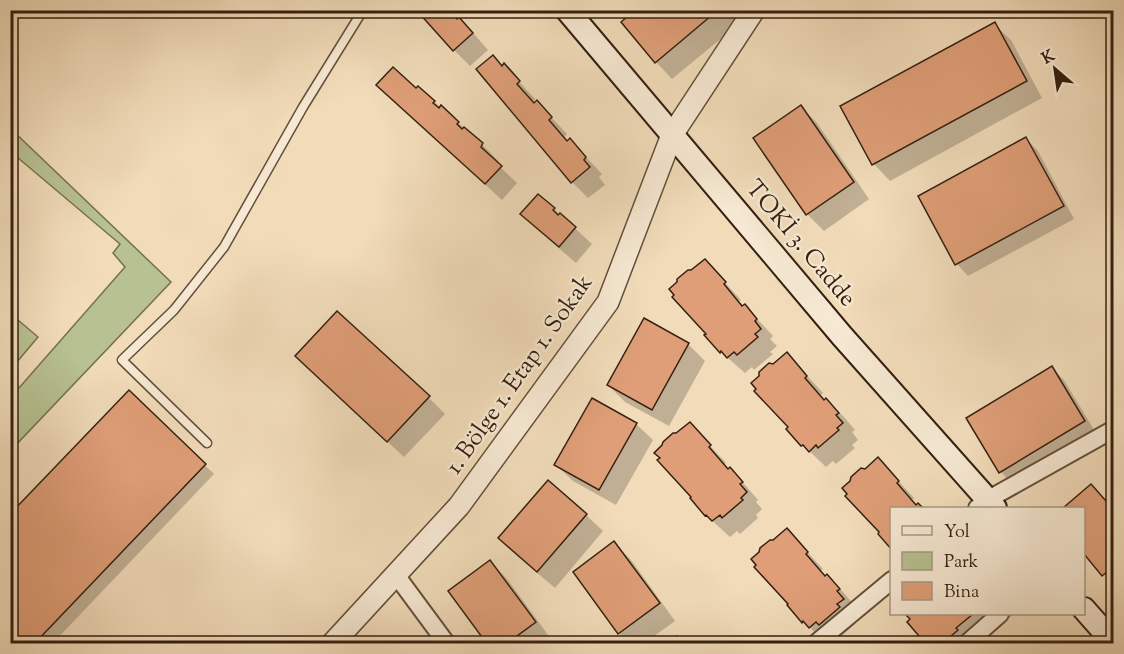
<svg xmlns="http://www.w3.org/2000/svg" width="1124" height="654" viewBox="0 0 1124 654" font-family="'Sorts Mill Goudy',serif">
  <rect width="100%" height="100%" fill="#f1dbb9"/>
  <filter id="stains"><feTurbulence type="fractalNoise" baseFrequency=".00333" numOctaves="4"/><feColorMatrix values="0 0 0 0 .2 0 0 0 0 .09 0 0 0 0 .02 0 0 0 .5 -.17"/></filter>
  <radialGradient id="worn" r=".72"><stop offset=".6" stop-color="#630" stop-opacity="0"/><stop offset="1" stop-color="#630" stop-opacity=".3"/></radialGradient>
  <g fill="#b7c191" stroke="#767050" stroke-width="1.5">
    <path d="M 11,129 L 171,282 L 11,450 L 11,397 L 125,267 L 113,253 L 120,244 L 11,152 Z"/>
    <path d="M 11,314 L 38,337 L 11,369 Z"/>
  </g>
  <g fill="#0003">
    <path d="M 424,10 L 453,10 L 488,50 L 470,66 L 454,50 Z"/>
    <path d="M 637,10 L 730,10 L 740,23 L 672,79 L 656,62 Z"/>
    <path d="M 994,24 L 1011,40 L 1042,98 L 890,181 L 874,164 Z"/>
    <path d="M 504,65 L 535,99 L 533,101 L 535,104 L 537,102 L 567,134 L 564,138 L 568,142 L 570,140 L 602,174 L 599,177 L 605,185 L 588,198 L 572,182 L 503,67 Z"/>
    <path d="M 419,88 L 482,144 L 498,161 L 497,164 L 517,183 L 502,200 L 395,102 L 416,90 Z"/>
    <path d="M 801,107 L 817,123 L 869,199 L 824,231 L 807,214 Z"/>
    <path d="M 1026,139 L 1038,151 L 1074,219 L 968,276 L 957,264 L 920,197 Z"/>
    <path d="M 554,209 L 592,244 L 576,263 L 539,231 L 522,214 Z"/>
    <path d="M 705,261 L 741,300 L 739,301 L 744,307 L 745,306 L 761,323 L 773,336 L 770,339 L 777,346 L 770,352 L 773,354 L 754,370 L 752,367 L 745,373 L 721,352 L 707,335 L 692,272 Z"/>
    <path d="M 645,320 L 688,344 L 705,361 L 669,426 L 625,402 L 608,385 Z"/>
    <path d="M 787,354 L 823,393 L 821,395 L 825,400 L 826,400 L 843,416 L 855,430 L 852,432 L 858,440 L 852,445 L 855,448 L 836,464 L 833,461 L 826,467 L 803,445 L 788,429 L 790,427 L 773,365 Z"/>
    <path d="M 1052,368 L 1064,380 L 1096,433 L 1012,484 L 1001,472 Z"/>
    <path d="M 313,373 L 428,397 L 445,414 L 404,457 Z"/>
    <path d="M 129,392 L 214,474 L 52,644 L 10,644 Z"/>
    <path d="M 636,424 L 653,440 L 616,505 L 573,481 L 556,465 Z"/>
    <path d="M 690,424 L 726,463 L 724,465 L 729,470 L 730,469 L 746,486 L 758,500 L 756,502 L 762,509 L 756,515 L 758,518 L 740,534 L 737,531 L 730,537 L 706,515 L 677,435 Z"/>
    <path d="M 878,459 L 914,498 L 912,500 L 917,506 L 918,505 L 921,508 L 892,508 L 865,471 Z"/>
    <path d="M 1091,486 L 1114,509 L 1114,585 L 1084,552 L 1084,508 L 1065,508 Z"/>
    <path d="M 586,515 L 603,531 L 555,588 L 516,555 L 500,538 Z"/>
    <path d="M 787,530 L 823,569 L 821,571 L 826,577 L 827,576 L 843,592 L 855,606 L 853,622 L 855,624 L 837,640 L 834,637 L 820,638 L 789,605 L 774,542 Z"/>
    <path d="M 614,543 L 631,560 L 675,621 L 643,644 L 630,644 L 619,633 Z"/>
    <path d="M 490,562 L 507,579 L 551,639 L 548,641 L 550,644 L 489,644 Z"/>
    <path d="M 907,614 L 1014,614 L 998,627 L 973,644 L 927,644 L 909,622 L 912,619 Z"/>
  </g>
  <g fill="#df9e77" stroke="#342010" stroke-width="1.5">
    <path d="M 422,10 L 453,10 L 452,13 L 457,19 L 459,17 L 473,33 L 453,51 L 419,13 Z"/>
    <path d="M 635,10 L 718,10 L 655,63 L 621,22 Z"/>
    <path d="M 995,22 L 1027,81 L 872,165 L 840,106 Z"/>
    <path d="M 493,55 L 502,66 L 504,63 L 520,81 L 517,84 L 534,103 L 537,100 L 552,117 L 549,120 L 567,141 L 570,138 L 586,157 L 584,160 L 590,167 L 571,183 L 476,69 Z"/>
    <path d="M 393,67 L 416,88 L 418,86 L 435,101 L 433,103 L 439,108 L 441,105 L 459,122 L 457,124 L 462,129 L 464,127 L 483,143 L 481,147 L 502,166 L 485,184 L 376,85 Z"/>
    <path d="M 801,105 L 854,182 L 806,215 L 753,138 Z"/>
    <path d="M 1026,137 L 1064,206 L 955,265 L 918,196 Z"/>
    <path d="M 538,194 L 555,208 L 553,210 L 558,215 L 560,213 L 576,227 L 559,247 L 520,214 Z"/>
    <path d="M 705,259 L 726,282 L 724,284 L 742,306 L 745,304 L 757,319 L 755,321 L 761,329 L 755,334 L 758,337 L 737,355 L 734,352 L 727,358 L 721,351 L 720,353 L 704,335 L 706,334 L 672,297 L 674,295 L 669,289 L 677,282 L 677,279 L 688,270 L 691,270 Z"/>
    <path d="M 337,311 L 430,396 L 387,442 L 295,356 Z"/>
    <path d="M 644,318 L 689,343 L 652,410 L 607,385 Z"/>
    <path d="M 787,352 L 807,376 L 805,378 L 824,400 L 826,398 L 839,413 L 836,415 L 843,423 L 837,428 L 839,430 L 818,448 L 816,445 L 809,452 L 803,445 L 801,446 L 786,429 L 788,427 L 754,391 L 756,389 L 751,383 L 759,376 L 759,372 L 769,363 L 773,364 Z"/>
    <path d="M 1052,366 L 1085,421 L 999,473 L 966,418 Z"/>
    <path d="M 129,390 L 206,464 L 34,644 L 10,644 L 10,514 Z"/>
    <path d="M 592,398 L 637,423 L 599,490 L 554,465 Z"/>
    <path d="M 690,422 L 711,445 L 709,447 L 728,469 L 730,467 L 743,482 L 740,484 L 747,492 L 741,498 L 743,500 L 722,518 L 720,515 L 712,521 L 706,515 L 705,516 L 690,498 L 691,497 L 657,460 L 660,458 L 654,453 L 662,445 L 663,442 L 673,433 L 676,433 Z"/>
    <path d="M 878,457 L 899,481 L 897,483 L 916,505 L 918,503 L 923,508 L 892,508 L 892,550 L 878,534 L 879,532 L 845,496 L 847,494 L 842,488 L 850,481 L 851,477 L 861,468 L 865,469 Z"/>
    <path d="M 548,480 L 587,514 L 537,572 L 498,538 Z"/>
    <path d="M 1091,484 L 1114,510 L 1114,566 L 1102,576 L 1084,554 L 1084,508 L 1063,508 Z"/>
    <path d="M 787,528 L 808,552 L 806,554 L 825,576 L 827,574 L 840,589 L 837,591 L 844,599 L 837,604 L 840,607 L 819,625 L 816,622 L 809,628 L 803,621 L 802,623 L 787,605 L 788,604 L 754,567 L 756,565 L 751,559 L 759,552 L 760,548 L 770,540 L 773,540 Z"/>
    <path d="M 614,541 L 660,603 L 618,634 L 573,572 Z"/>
    <path d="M 490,560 L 536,622 L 506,644 L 487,644 L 448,591 Z"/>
    <path d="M 905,614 L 973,614 L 956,628 L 958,630 L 943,643 L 940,640 L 937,644 L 930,644 L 927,640 L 925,643 L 907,622 L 910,619 Z"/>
    <path d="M 677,636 L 683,644 L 668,644 Z"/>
    <path d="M 546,637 L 551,644 L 537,644 Z"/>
  </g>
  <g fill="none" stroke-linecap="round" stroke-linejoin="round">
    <g stroke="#634f3a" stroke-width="11">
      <path id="service" d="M 207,443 L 122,360 L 174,310 L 224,247 L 303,107 L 363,10"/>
    </g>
    <g stroke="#634f3a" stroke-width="20">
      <g id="minor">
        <path d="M 977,508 L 987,500 L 1114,429"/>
        <path d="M 396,575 L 447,644"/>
        <path d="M 815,644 L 892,580"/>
        <path d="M 966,644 L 1000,614"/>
      </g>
    </g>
    <g stroke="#634f3a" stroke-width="24">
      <path id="tertiary" d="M 332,644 L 459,506 L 608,302 L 672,135 L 754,10"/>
    </g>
    <g stroke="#342010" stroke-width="26">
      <g id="secondary">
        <path d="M 567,10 L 842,336 L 995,508"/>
        <path d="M 1084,609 L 1114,643"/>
      </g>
    </g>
    <use href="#service" stroke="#f6e8d2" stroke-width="8"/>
    <use href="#minor" stroke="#f6e8d2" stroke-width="16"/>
    <use href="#tertiary" stroke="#f6e8d2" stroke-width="21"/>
    <use href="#secondary" stroke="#f6e8d2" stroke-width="22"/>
  </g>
  <g text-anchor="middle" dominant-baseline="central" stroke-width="4.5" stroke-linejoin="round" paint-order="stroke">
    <g font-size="24" fill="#342010" stroke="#f6e8d2">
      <text transform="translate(800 244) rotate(50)">TOKİ 3. Cadde</text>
      <text transform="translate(520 375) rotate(-55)">1. Bölge 1. Etap 1. Sokak</text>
    </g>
  </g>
  <rect width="1124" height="654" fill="none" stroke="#f1dbb9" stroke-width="36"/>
  <rect x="12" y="12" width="1100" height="630" fill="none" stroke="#342010" stroke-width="3"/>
  <rect x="18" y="18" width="1088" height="618" fill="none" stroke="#342010" stroke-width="1.5"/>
  <rect x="890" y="507" width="195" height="108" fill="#f6e8d2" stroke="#a89884" stroke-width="1.5"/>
  <rect x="902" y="526" width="30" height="9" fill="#f6e8d2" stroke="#a89884" stroke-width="1.5"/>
  <text x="944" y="537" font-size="18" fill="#342010">Yol</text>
  <rect x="902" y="552" width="30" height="18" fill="#b7c191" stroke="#a89884" stroke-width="1.5"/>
  <text x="944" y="567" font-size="18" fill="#342010">Park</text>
  <rect x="902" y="582" width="30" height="18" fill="#df9e77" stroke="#a89884" stroke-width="1.5"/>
  <text x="944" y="597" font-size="18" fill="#342010">Bina</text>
  <g transform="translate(1055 69) rotate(331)" stroke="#f6e8d2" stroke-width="4.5" paint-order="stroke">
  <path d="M0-4.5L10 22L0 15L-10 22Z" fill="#342010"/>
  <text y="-9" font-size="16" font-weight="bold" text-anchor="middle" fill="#342010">K</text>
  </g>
  <rect width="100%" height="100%" filter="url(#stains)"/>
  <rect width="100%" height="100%" fill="url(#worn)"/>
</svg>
